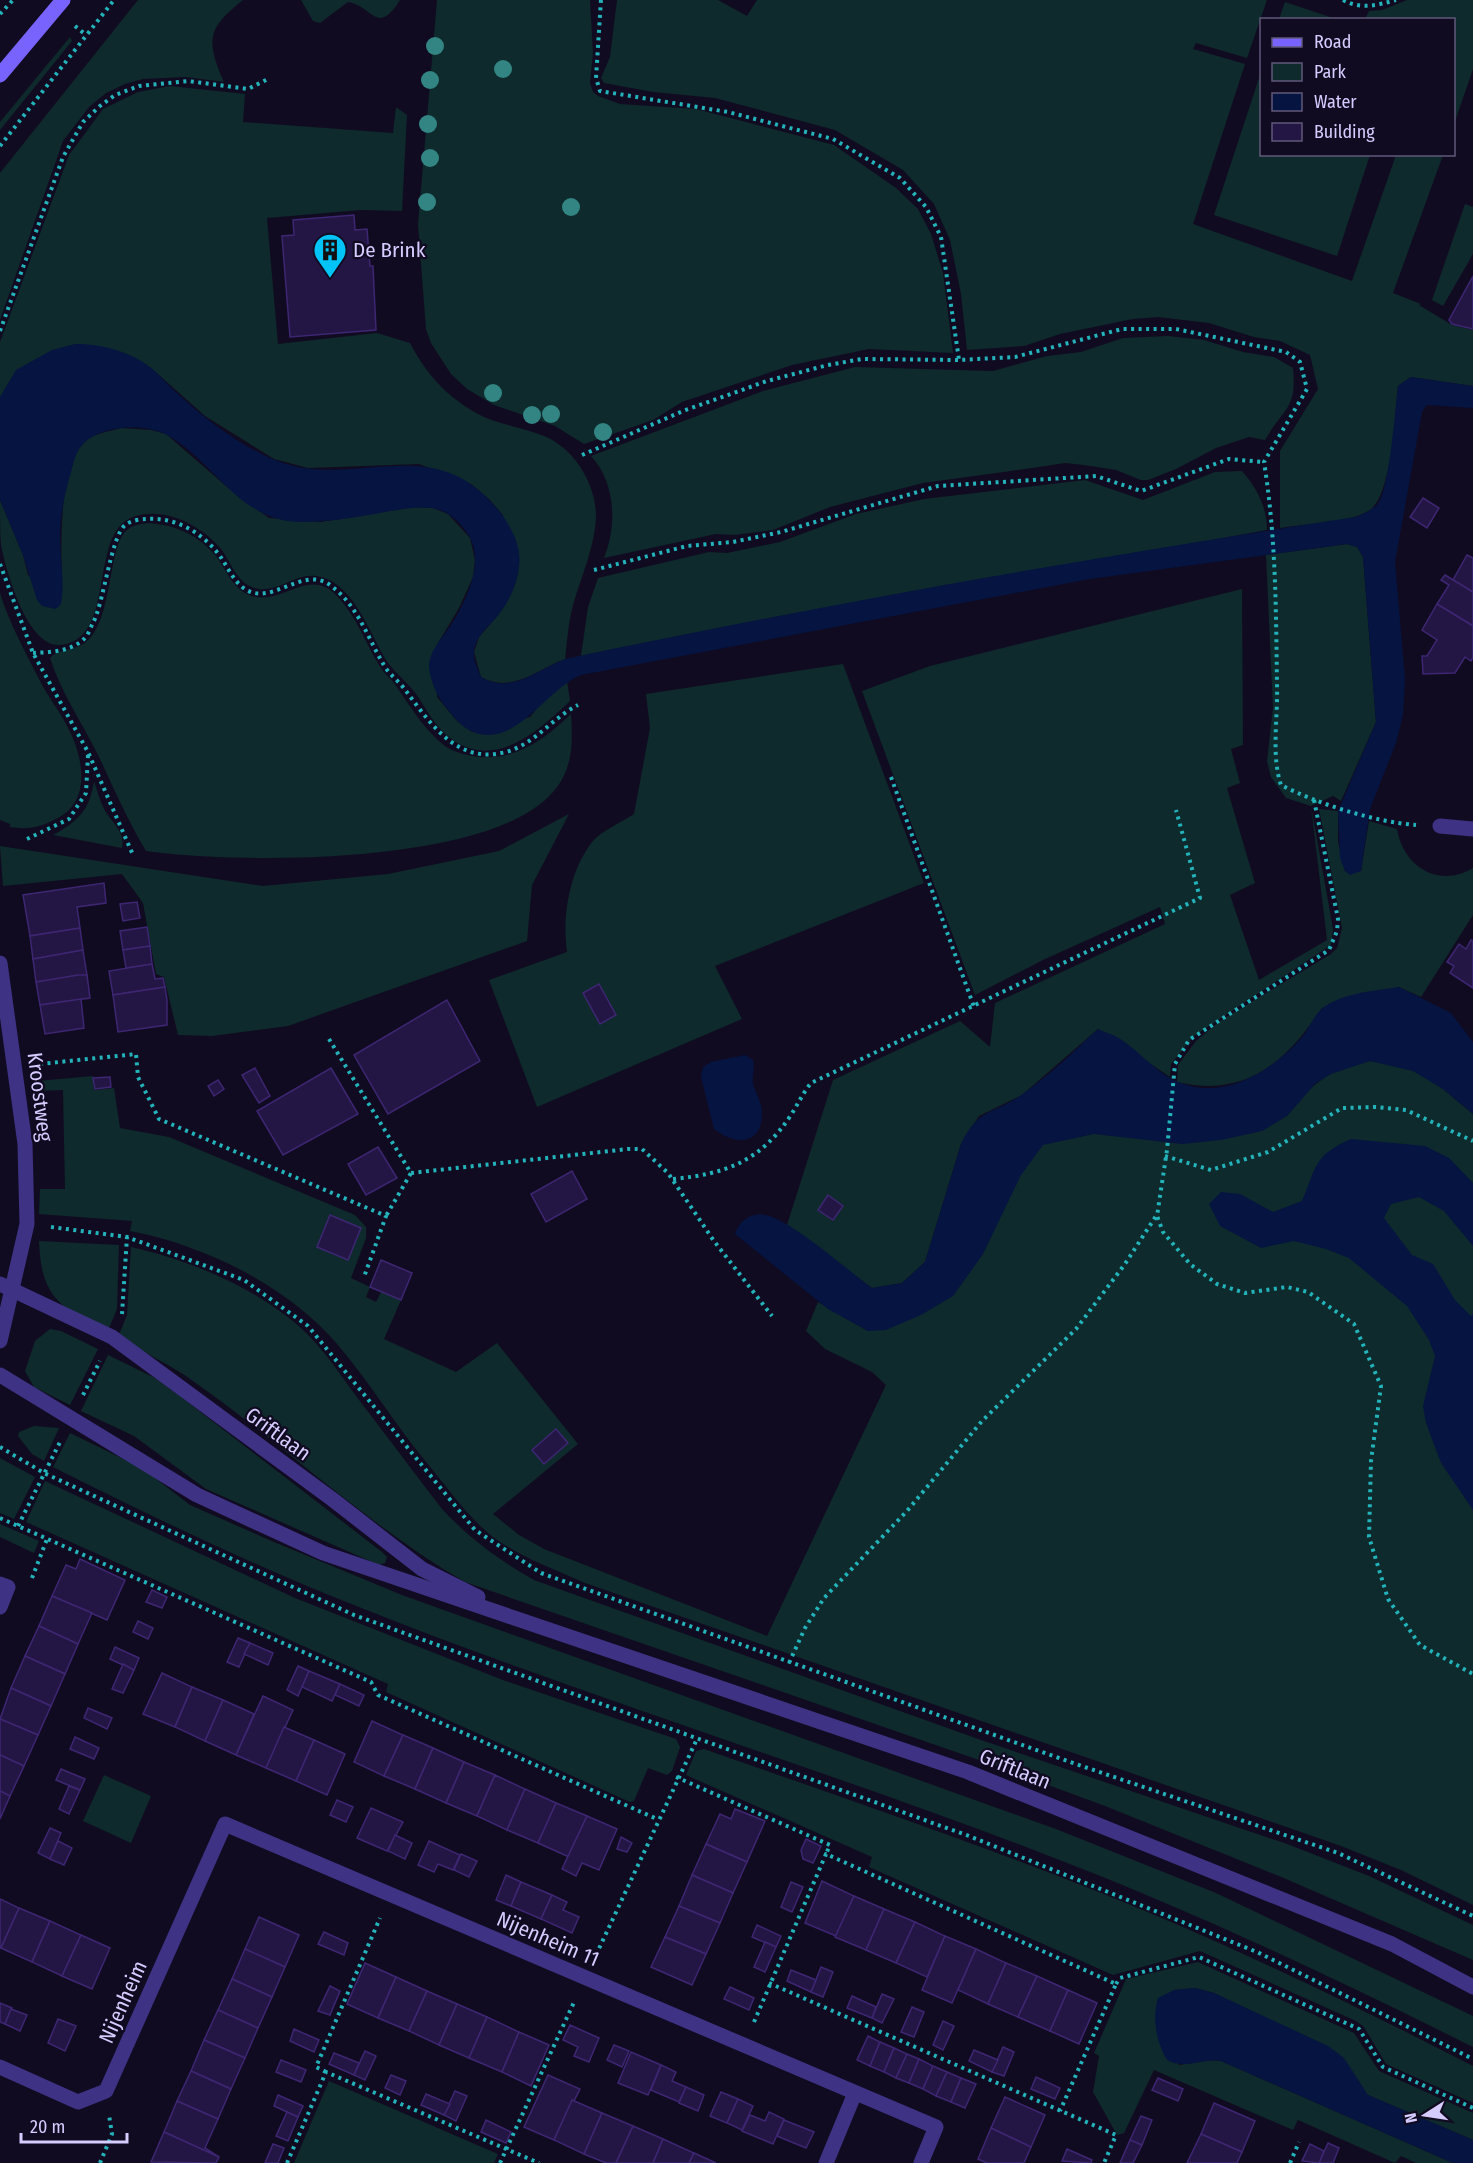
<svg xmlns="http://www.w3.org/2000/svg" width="1473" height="2163" viewBox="0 0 1473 2163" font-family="'Fira Sans Condensed',sans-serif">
  <rect width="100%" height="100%" fill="#110b21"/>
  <g fill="#0e2a2c">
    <path d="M 138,0 L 243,0 C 208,28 205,39 224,82 L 186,77 L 143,79 L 125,84 L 106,93 L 89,107 L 63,141 L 0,320 L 0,173 Z"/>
    <path d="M 301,0 L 400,0 C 377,37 373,6 348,2 L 320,23 L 313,21 Z"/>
    <path d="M 437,0 L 590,0 L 593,53 L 590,83 L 593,92 L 598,96 L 620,104 L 696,109 L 834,145 L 896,188 L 918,209 L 931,234 L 943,273 L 953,353 L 869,349 L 792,365 L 682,402 L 653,420 L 584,444 L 555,426 L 494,405 L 467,389 L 451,374 L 431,343 L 426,329 L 418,224 Z"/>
    <path d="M 617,0 L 718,0 L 747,16 L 757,0 L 1267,0 L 1247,58 L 1196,43 L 1193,49 L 1245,64 L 1193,224 L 1352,281 L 1396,155 L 1443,155 L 1393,293 L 1421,304 L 1419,305 L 1452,325 L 1473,330 L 1473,386 L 1411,377 L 1398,386 C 1395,413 1392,495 1370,510 C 1351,523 1304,524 1280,528 L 1280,451 L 1318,389 L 1310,355 L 1280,341 L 1254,337 L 1209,323 L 1158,317 L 1133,319 L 1060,334 L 1024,346 L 967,350 L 961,294 L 950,240 L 934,204 L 903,170 L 835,130 L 715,98 L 653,92 L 604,83 L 601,78 L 610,57 Z"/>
    <path d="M 1407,0 L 1473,0 L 1473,69 L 1454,124 L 1454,20 L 1365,19 L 1369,11 L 1382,10 Z"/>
    <path d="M 1285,2 L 1336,19 L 1279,19 Z"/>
    <path d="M 70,37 L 72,41 L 0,130 L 0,122 Z"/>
    <path d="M 1261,72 L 1262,154 L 1370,155 L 1337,256 L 1214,215 Z"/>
    <path d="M 170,86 L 245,94 L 243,122 L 393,133 L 396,107 L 407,115 L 402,211 L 361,210 L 267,218 L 278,344 L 377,333 L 410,343 C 426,374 447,397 478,414 C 499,425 522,427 544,436 C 574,448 596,484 596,516 C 595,548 580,579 572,609 C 568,626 567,643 565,659 C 536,670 512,694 481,677 L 474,652 L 479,637 L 499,614 L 503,515 L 489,499 L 471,484 L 419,464 L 308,468 L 274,459 L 205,416 L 150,367 L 0,397 L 0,342 L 69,155 L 103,109 L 138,92 Z"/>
    <path d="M 1465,204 L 1473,207 L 1473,254 L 1443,306 L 1432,300 Z"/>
    <path d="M 1168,336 L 1204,340 L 1243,352 L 1274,357 L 1293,368 C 1297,410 1284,407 1265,440 L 1249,437 L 1216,448 L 1176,469 L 1148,480 L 1141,480 L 1116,470 L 1084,465 L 1065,463 L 1039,467 L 923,483 L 830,507 L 773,530 L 734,535 L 716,534 L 604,558 C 617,526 616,483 591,456 L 763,391 L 855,367 L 993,371 L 1047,356 L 1081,352 L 1123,338 Z"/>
    <path d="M 122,428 L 151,430 L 166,434 L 226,486 L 269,518 L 321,522 L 413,507 L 433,508 L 448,514 L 470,538 L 475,560 L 473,577 L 459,608 L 438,643 L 437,697 L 457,721 L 472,732 L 530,717 L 546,697 L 567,681 L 570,701 C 536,734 488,776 442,731 C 431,719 425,707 416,694 C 407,682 394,672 386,660 C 370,634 354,585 321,577 C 295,570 277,597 252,587 C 236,581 231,562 221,549 C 201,525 164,506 133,517 C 87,533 118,642 59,645 C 27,646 6,571 1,545 C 0,532 0,515 0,500 L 23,555 L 28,575 L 62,598 C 62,561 55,465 87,440 C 96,433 110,431 122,428 Z"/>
    <path d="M 1242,471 C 1257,488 1267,507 1267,530 L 581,656 L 588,607 L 598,578 L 709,552 L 727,553 L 780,542 L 856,514 L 924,499 L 1085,480 L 1143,500 L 1215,472 Z"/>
    <path d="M 149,523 C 176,525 198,535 216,556 C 226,569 231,586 247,594 C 279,610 307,565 336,595 C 358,618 365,643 381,668 C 385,675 392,679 396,686 C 411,707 424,730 445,746 C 455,753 467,755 479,757 C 517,760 545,739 571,714 C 573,742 573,770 553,792 C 490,866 238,864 146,851 C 128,821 114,789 99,757 C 83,724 61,693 50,658 C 62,645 81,655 95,631 C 111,605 110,551 124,533 C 131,525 139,524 149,523 Z"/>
    <path d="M 1347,544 L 1357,547 L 1363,557 L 1376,722 L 1341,801 L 1333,796 L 1311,806 L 1333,929 L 1331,945 L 1194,1036 L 1171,1064 L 1170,1077 L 1098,1029 L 1022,1095 L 979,1116 L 961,1144 L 925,1262 L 902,1283 L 872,1288 L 787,1225 L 833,1080 L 960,1021 L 990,1047 L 995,1003 L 1165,924 L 1160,907 L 1043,960 L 975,995 L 862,691 L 930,666 L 1242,589 L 1243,745 L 1231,749 L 1240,783 L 1227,788 L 1255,883 L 1230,895 L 1259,980 L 1327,940 L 1311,806 L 1286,798 L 1271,777 L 1267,761 L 1273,708 L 1266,555 Z"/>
    <path d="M 0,593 C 9,623 26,653 40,681 C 48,697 60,711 68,728 C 83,756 92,800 58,818 C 41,827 30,830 10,827 L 10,824 L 0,820 Z"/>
    <path d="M 843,664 L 924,883 L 715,966 L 742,1019 L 537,1107 L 489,980 L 567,952 C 562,917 569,872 592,842 C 601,831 622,822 634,814 L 650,728 L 646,694 Z"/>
    <path d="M 94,781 C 97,790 100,801 104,809 C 111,822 126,832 122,848 L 53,835 C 78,822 90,809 94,781 Z"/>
    <path d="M 1319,809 L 1338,811 L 1338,842 L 1345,871 L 1361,871 L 1369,821 L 1397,829 C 1403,866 1438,889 1473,868 L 1473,915 L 1421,997 L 1399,987 L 1322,1008 C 1285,1063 1246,1098 1177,1082 L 1178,1065 L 1196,1041 L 1220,1021 L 1331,954 L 1337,948 L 1342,928 Z"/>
    <path d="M 569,814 L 532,885 L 527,941 L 288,1026 L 212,1036 L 178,1035 L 164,977 L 156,974 L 143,903 L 122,874 L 3,886 L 0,846 L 263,886 L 388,874 L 499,851 Z"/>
    <path d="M 1370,1061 L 1407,1066 L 1443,1089 L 1473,1114 L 1473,1905 L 1401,1870 L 1341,1846 L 585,1583 C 552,1568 516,1556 488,1533 C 467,1515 449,1490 431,1468 C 398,1429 371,1384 338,1345 C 288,1286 204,1245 130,1231 L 132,1221 L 39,1214 L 40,1189 L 65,1189 L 63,1090 L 35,1091 L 33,1074 L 37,1074 L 38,1081 L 93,1076 L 94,1090 L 114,1088 L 120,1128 L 169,1137 L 355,1215 L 366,1227 L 366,1238 L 351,1278 L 370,1287 L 366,1297 L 376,1302 L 381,1292 L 401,1300 L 384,1339 L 456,1372 L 497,1343 L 578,1444 L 493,1514 L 519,1535 L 544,1549 L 767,1636 L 886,1385 L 872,1372 L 825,1349 L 806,1331 L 818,1302 L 868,1331 L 1036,1142 L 1086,1124 L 1272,1117 L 1336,1069 Z"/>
    <path d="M 39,1241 L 119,1245 L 117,1309 L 107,1333 C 61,1307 41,1299 39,1241 Z"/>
    <path d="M 131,1247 C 190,1260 257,1288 302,1329 C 323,1348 339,1373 356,1396 C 385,1434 413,1471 442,1509 C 470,1539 499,1560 534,1580 L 981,1740 L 1287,1844 L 1369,1876 L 1473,1925 L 1473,1960 L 1279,1876 L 1105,1806 L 1002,1768 L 465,1582 C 365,1524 281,1442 186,1376 C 164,1362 140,1350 118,1337 L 127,1315 Z"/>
    <path d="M 50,1329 L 61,1331 L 98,1349 L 70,1405 L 34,1387 L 25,1371 L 35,1341 Z"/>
    <path d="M 108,1355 L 155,1378 L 181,1397 L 382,1552 L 387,1557 L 385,1563 L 379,1565 L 206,1489 L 134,1436 L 81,1411 Z"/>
    <path d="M 34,1426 L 59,1428 L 44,1461 L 32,1454 L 18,1436 L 19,1432 Z"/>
    <path d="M 70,1433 L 142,1468 L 190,1505 L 274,1542 L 402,1595 L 1056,1829 L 1216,1893 L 1473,2016 L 1473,2047 C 1333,1977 1191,1910 1044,1854 C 821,1768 591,1699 369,1611 C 261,1569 156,1519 53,1467 Z"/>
    <path d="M 0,1458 L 35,1477 L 14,1519 L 0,1513 Z"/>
    <path d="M 45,1481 L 295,1598 L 503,1680 L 676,1739 L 680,1747 L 672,1771 L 667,1775 L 648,1768 L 634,1801 L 630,1802 L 386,1692 L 388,1684 L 26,1522 Z"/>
    <path d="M 0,1524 L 39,1541 L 34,1553 L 0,1537 Z"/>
    <path d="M 704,1749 C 864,1805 1027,1860 1183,1927 C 1281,1970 1378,2017 1473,2066 L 1473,2103 L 1386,2064 L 1364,2027 L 1356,2021 L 1200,1951 L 1113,1975 L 869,1867 L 872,1857 L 686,1775 L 696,1751 Z"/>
    <path d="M 104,1775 L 151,1796 L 131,1843 L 83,1821 Z"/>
    <path d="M 1198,1962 L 1354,2033 L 1379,2071 L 1473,2113 L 1473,2140 L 1368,2095 L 1269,2020 L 1214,1993 L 1195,1988 L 1174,1990 L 1179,2065 L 1212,2060 L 1221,2061 L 1453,2163 L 1416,2163 L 1401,2156 L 1395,2163 L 1298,2120 L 1293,2130 L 1154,2070 L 1124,2133 L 1117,2135 L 1093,2092 L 1099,2056 L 1094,2053 L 1126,1979 Z"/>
    <path d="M 329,2081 L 498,2154 L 494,2163 L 294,2163 Z"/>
  </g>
  <g fill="#051440">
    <path d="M 75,344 C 101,344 130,351 151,368 C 160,375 168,385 177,393 C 206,420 245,450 283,463 C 347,485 419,442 476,488 C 493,502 507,518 515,538 C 526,563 515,593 499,614 C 490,626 476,635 474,651 C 473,660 478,669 481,677 C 512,695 536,670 565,659 C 827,604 1091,557 1356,517 C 1364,513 1374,510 1379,502 C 1390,482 1395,411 1398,386 L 1411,377 L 1473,386 L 1473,408 L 1427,405 L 1422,412 L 1395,562 L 1405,679 L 1403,715 L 1396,743 L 1370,809 L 1361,871 L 1350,875 L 1345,871 L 1340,858 L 1338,811 L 1376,722 L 1363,557 L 1357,547 L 1347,544 L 1090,579 L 581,675 C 545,690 515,749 473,732 C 461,727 453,716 445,706 C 437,696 430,680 429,667 C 429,651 443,637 451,625 C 466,601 485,563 469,536 C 461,522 447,510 432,508 C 414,506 397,510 380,513 C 353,518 326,522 299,522 C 239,521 214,461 167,435 C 144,422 94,425 79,449 C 75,455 73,465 71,472 C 65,492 60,516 60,537 C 60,560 65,582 61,604 L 56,609 L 42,606 L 37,600 L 23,555 L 0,500 L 0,397 L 16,370 L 52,350 Z"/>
    <path d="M 1399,987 L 1451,1013 L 1473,1042 L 1473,1114 L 1443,1089 L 1413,1071 L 1370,1061 L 1331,1074 L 1316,1083 L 1287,1116 L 1262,1131 L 1221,1140 L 1182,1144 L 1094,1134 L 1043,1145 L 1021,1175 L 983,1254 L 953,1296 L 921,1315 L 886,1330 L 868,1331 L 828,1309 L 735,1234 C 740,1218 755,1210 772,1217 C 800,1228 845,1268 872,1288 L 902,1283 L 925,1262 L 961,1144 C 979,1106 995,1115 1024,1093 C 1051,1074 1074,1051 1098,1029 C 1106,1033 1116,1035 1123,1041 C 1141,1053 1158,1074 1178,1082 C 1225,1102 1273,1070 1303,1036 C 1310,1027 1315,1013 1324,1007 C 1346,992 1374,991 1399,987 Z"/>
    <path d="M 745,1055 L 753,1060 C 755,1068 752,1076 753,1084 C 756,1095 763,1103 762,1116 C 760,1147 733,1144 714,1129 L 701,1077 L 703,1067 L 711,1062 Z"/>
    <path d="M 1351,1139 L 1425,1146 L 1449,1158 L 1473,1183 L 1473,1246 L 1444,1211 L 1419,1197 L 1391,1204 L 1384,1218 L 1412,1255 L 1433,1264 L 1455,1300 L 1471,1316 L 1473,1314 L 1473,1510 L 1441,1463 L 1426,1423 L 1423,1406 L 1435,1356 L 1429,1340 L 1407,1306 L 1349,1258 L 1326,1249 L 1294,1241 L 1261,1248 L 1220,1226 L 1209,1204 L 1221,1192 L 1240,1194 L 1273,1212 L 1302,1201 C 1317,1166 1313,1156 1351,1139 Z"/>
    <path d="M 1195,1988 L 1214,1993 L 1328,2046 L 1344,2058 L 1368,2095 L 1473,2140 L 1473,2163 L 1453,2163 L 1221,2061 C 1202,2058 1185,2070 1167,2060 C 1156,2042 1152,2018 1158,1998 L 1174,1990 Z"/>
  </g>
  <g fill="#241644" stroke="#3d2672" stroke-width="1.5">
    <path d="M 354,215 L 355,230 L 367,229 L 370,266 L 373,266 L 376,330 L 290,337 L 282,236 L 294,235 L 293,220 Z"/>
    <path d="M 1473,276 L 1473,329 L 1452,324 L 1449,320 Z"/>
    <path d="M 1423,498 L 1439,508 L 1427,528 L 1410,517 Z"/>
    <path d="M 1467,555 L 1473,558 L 1473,592 L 1453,580 Z"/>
    <path d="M 1445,575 L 1473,592 L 1473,626 L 1437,604 L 1449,585 L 1441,580 Z"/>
    <path d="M 1437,604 L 1473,626 L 1473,657 L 1471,661 L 1465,657 L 1455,673 L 1423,674 L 1422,656 L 1427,656 L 1437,640 L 1422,630 Z"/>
    <path d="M 104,883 L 106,903 L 77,907 L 80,928 L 30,936 L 23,895 Z"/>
    <path d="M 137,902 L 140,918 L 123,921 L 120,904 Z"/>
    <path d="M 147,927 L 150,946 L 123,950 L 120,931 Z"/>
    <path d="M 80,928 L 83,950 L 33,959 L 30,936 Z"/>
    <path d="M 1471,940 L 1473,941 L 1473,988 L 1450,973 L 1454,966 L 1447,962 L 1459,944 L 1466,949 Z"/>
    <path d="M 150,946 L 152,964 L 126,968 L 123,950 Z"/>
    <path d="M 83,950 L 87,975 L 36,982 L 33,959 Z"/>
    <path d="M 152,964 L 155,979 L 163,978 L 165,987 L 113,995 L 109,971 Z"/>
    <path d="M 78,975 L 87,975 L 90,998 L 40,1005 L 36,982 Z"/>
    <path d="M 599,984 L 616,1015 L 600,1024 L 583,993 Z"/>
    <path d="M 165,987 L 167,1000 L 167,1025 L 118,1032 L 113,995 Z"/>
    <path d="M 81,999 L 84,1028 L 45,1034 L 40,1005 Z"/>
    <path d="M 447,1000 L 480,1061 L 388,1114 L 354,1055 Z"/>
    <path d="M 255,1068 L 270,1096 L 259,1103 L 242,1075 Z"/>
    <path d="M 331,1068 L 358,1114 L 283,1155 L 257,1111 Z"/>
    <path d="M 110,1077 L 111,1087 L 95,1089 L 93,1078 Z"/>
    <path d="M 218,1080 L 224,1089 L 214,1096 L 208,1086 Z"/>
    <path d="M 378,1147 L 397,1178 L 366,1195 L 348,1164 Z"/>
    <path d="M 572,1171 L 587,1199 L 546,1222 L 531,1194 Z"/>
    <path d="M 828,1195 L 843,1206 L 833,1220 L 818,1210 Z"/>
    <path d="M 330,1215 L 361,1228 L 348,1260 L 317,1247 Z"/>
    <path d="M 381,1260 L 412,1273 L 401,1300 L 370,1287 Z"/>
    <path d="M 556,1429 L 568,1443 L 544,1464 L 532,1450 Z"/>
    <path d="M 80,1559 L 125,1580 L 107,1620 L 52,1596 L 66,1565 L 76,1569 Z"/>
    <path d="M 152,1590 L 167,1597 L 162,1608 L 146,1602 Z"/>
    <path d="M 52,1596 L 92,1613 L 78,1644 L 39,1626 Z"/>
    <path d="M 138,1621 L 153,1628 L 148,1639 L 133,1632 Z"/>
    <path d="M 39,1626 L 78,1644 L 65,1674 L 25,1656 Z"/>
    <path d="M 238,1638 L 250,1643 L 239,1667 L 227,1662 Z"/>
    <path d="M 250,1643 L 273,1653 L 268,1665 L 244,1654 Z"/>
    <path d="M 115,1647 L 139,1658 L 134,1670 L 110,1659 Z"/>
    <path d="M 25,1656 L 65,1674 L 51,1706 L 11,1688 Z"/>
    <path d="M 123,1664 L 134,1670 L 123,1693 L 112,1689 Z"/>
    <path d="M 298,1666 L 309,1671 L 298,1696 L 287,1690 Z"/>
    <path d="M 309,1671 L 340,1684 L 332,1701 L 302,1687 Z"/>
    <path d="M 162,1673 L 192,1687 L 175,1727 L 143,1714 Z"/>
    <path d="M 340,1684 L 364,1695 L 359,1706 L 335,1695 Z"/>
    <path d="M 192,1687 L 223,1700 L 205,1741 L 175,1727 Z"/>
    <path d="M 11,1688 L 51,1706 L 38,1735 L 0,1719 Z"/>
    <path d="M 263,1696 L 293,1710 L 266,1768 L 236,1755 Z"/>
    <path d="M 223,1700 L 254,1714 L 236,1755 L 205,1741 Z"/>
    <path d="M 88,1708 L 112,1718 L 107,1729 L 84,1718 Z"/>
    <path d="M 0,1719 L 38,1735 L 24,1766 L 0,1755 Z"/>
    <path d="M 372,1721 L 403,1735 L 384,1776 L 354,1762 Z"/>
    <path d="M 284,1727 L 314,1740 L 296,1781 L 266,1768 Z"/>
    <path d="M 403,1735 L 433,1748 L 415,1789 L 384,1776 Z"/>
    <path d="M 75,1737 L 99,1748 L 94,1759 L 70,1749 Z"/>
    <path d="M 314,1740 L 345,1754 L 327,1795 L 296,1781 Z"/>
    <path d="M 433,1748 L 464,1762 L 446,1803 L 415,1789 Z"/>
    <path d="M 0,1755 L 24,1766 L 10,1796 L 0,1791 Z"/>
    <path d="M 464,1762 L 495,1775 L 477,1816 L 446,1803 Z"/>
    <path d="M 61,1769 L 85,1779 L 80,1790 L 56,1780 Z"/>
    <path d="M 495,1775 L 525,1789 L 507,1830 L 477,1816 Z"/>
    <path d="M 69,1786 L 80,1790 L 69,1814 L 59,1809 Z"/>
    <path d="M 525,1789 L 556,1803 L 538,1843 L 507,1830 Z"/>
    <path d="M 0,1791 L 10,1796 L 0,1819 Z"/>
    <path d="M 337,1800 L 353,1807 L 346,1822 L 330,1815 Z"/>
    <path d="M 556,1803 L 587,1816 L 569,1857 L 538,1843 Z"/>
    <path d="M 371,1808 L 403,1822 L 387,1851 L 357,1838 Z"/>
    <path d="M 735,1809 L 765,1821 L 747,1862 L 706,1844 L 720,1814 L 731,1819 Z"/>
    <path d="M 587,1816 L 617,1829 L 599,1870 L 582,1863 L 576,1876 L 562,1869 Z"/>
    <path d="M 50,1828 L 61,1833 L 50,1859 L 38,1853 Z"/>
    <path d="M 395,1835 L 412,1843 L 405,1859 L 388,1851 Z"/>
    <path d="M 621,1837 L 632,1843 L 627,1852 L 617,1849 Z"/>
    <path d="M 806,1839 L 821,1846 L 813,1863 L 803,1859 L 801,1850 Z"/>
    <path d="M 58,1841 L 72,1848 L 64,1865 L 50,1859 Z"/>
    <path d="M 429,1841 L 460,1855 L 453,1870 L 438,1864 L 434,1872 L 418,1865 Z"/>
    <path d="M 706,1844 L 747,1862 L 733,1893 L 692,1875 Z"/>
    <path d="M 461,1854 L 477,1861 L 469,1877 L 454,1870 Z"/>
    <path d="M 506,1875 L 521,1882 L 511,1906 L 496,1900 Z"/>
    <path d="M 692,1875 L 733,1893 L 720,1923 L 679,1906 Z"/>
    <path d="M 822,1881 L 854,1896 L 836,1936 L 805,1923 Z"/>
    <path d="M 521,1882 L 552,1895 L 541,1919 L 511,1906 Z"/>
    <path d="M 791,1882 L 803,1887 L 792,1912 L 781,1907 Z"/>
    <path d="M 552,1895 L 567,1902 L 563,1910 L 579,1917 L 572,1933 L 541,1919 Z"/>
    <path d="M 854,1896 L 884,1909 L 866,1950 L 835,1937 Z"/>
    <path d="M 0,1899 L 19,1908 L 1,1948 L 0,1948 Z"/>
    <path d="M 679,1906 L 720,1923 L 706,1954 L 665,1937 Z"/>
    <path d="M 19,1908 L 50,1921 L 32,1962 L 1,1948 Z"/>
    <path d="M 884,1909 L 915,1922 L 896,1963 L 866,1950 Z"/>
    <path d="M 259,1917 L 299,1935 L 285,1967 L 245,1949 Z"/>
    <path d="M 50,1921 L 81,1935 L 62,1976 L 32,1962 Z"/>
    <path d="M 915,1922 L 945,1936 L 927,1977 L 896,1963 Z"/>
    <path d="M 757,1925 L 781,1936 L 776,1947 L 752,1937 Z"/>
    <path d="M 324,1932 L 348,1943 L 344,1955 L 318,1944 Z"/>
    <path d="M 81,1935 L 110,1948 L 92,1989 L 62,1976 Z"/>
    <path d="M 945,1936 L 976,1949 L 952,2003 L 922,1990 Z"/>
    <path d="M 665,1937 L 706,1954 L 692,1985 L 651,1967 Z"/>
    <path d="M 765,1942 L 776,1947 L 765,1972 L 754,1967 Z"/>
    <path d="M 245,1949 L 285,1967 L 272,1997 L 232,1979 Z"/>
    <path d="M 976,1949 L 1006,1963 L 988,2004 L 958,1990 Z"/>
    <path d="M 365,1963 L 396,1977 L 378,2018 L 347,2004 Z"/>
    <path d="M 1006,1963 L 1037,1976 L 1018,2017 L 988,2004 Z"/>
    <path d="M 821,1967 L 833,1972 L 823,1997 L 811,1992 Z"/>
    <path d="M 791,1970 L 816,1980 L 811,1992 L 787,1981 Z"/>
    <path d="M 1037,1976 L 1068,1990 L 1050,2031 L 1018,2017 Z"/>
    <path d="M 396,1977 L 427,1991 L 409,2031 L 378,2018 Z"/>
    <path d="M 232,1979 L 272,1997 L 258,2028 L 218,2010 Z"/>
    <path d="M 330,1986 L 340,1991 L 330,2015 L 318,2011 Z"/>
    <path d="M 730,1987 L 754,1998 L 749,2010 L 724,1999 Z"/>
    <path d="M 1068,1990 L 1097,2003 L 1079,2044 L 1050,2031 Z"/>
    <path d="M 427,1991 L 457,2004 L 439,2045 L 409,2031 Z"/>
    <path d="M 882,1994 L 894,1999 L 882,2023 L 872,2018 Z"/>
    <path d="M 852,1996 L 876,2007 L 872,2018 L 847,2008 Z"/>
    <path d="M 0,2003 L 12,2008 L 5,2024 L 0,2022 Z"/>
    <path d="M 457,2004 L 487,2017 L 469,2058 L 439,2045 Z"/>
    <path d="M 912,2007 L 924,2012 L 914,2037 L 901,2032 Z"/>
    <path d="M 11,2009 L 27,2015 L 20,2031 L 5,2024 Z"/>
    <path d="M 218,2010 L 258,2028 L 245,2058 L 204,2040 Z"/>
    <path d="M 487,2017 L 519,2032 L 502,2072 L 469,2058 Z"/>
    <path d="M 58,2019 L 76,2026 L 65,2051 L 48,2043 Z"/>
    <path d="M 943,2021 L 954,2026 L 943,2050 L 933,2045 Z"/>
    <path d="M 570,2025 L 599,2038 L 589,2062 L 574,2056 L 578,2047 L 563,2040 Z"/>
    <path d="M 294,2029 L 319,2040 L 314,2052 L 290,2041 Z"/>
    <path d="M 519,2032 L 549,2045 L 531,2086 L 502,2072 Z"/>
    <path d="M 868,2036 L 880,2042 L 870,2066 L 857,2060 Z"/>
    <path d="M 204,2040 L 245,2058 L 231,2089 L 191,2071 Z"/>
    <path d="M 880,2042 L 894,2048 L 884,2072 L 870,2066 Z"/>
    <path d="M 614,2045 L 629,2051 L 622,2067 L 607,2060 Z"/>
    <path d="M 1003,2047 L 1014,2052 L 1004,2076 L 992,2072 Z"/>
    <path d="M 894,2048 L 907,2054 L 896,2078 L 884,2072 Z"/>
    <path d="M 974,2050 L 998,2060 L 992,2072 L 969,2061 Z"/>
    <path d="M 365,2051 L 376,2056 L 365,2080 L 354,2075 Z"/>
    <path d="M 631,2052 L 661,2065 L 648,2095 L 618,2083 Z"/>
    <path d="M 334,2053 L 359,2063 L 354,2075 L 329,2064 Z"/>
    <path d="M 907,2054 L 919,2059 L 909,2083 L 896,2078 Z"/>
    <path d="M 919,2059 L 933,2066 L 923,2089 L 909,2083 Z"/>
    <path d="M 281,2060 L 306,2070 L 301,2082 L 276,2072 Z"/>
    <path d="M 661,2065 L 676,2072 L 672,2081 L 686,2087 L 679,2102 L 651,2090 Z"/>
    <path d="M 933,2066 L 947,2072 L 936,2096 L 923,2089 Z"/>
    <path d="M 191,2071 L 231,2089 L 218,2119 L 177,2101 Z"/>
    <path d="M 947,2072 L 961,2078 L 951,2102 L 936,2096 Z"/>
    <path d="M 391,2075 L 406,2081 L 400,2095 L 385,2088 Z"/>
    <path d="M 548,2075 L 580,2089 L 554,2140 L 524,2127 Z"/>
    <path d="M 1036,2077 L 1060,2088 L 1055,2099 L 1031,2089 Z"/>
    <path d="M 961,2078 L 976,2084 L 965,2108 L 951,2102 Z"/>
    <path d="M 1158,2078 L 1183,2089 L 1178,2101 L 1152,2090 Z"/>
    <path d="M 686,2087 L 704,2095 L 698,2111 L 679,2103 Z"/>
    <path d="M 455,2091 L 467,2096 L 456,2121 L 444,2115 Z"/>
    <path d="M 721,2092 L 738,2099 L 727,2123 L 710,2116 Z"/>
    <path d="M 426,2094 L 450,2104 L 444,2115 L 421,2105 Z"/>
    <path d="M 278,2095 L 303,2106 L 298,2117 L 274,2106 Z"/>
    <path d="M 1005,2097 L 1045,2115 L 1031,2147 L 991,2128 Z"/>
    <path d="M 738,2099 L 753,2106 L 742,2130 L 727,2123 Z"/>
    <path d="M 572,2100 L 602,2113 L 584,2154 L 554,2140 Z"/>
    <path d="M 177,2101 L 218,2119 L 205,2148 L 219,2157 L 164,2132 Z"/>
    <path d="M 1214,2103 L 1255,2121 L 1242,2152 L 1201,2134 Z"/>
    <path d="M 287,2112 L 298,2117 L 288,2141 L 276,2136 Z"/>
    <path d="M 769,2112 L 784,2119 L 773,2144 L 742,2131 L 750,2115 L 765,2121 Z"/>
    <path d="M 602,2113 L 633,2126 L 616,2163 L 606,2163 L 584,2154 Z"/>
    <path d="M 1141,2116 L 1152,2120 L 1142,2145 L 1130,2140 Z"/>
    <path d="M 486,2120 L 511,2132 L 506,2143 L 481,2132 Z"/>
    <path d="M 784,2120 L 814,2132 L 806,2148 L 777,2136 Z"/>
    <path d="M 633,2126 L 663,2139 L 653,2163 L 616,2163 Z"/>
    <path d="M 991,2128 L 1031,2147 L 1024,2163 L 987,2163 L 978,2159 Z"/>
    <path d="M 164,2132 L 219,2157 L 216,2163 L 151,2162 Z"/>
    <path d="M 1201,2134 L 1242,2152 L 1237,2163 L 1187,2163 Z"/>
    <path d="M 663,2139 L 694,2153 L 689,2163 L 653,2163 Z"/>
    <path d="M 1130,2140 L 1142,2145 L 1133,2163 L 1120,2163 Z"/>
    <path d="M 1328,2143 L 1339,2148 L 1333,2163 L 1319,2163 Z"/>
    <path d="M 273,2144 L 284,2148 L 278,2163 L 265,2163 Z"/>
    <path d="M 1310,2144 L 1324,2151 L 1319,2163 L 1302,2161 Z"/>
    <path d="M 1067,2149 L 1092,2160 L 1091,2163 L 1062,2161 Z"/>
    <path d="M 694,2153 L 716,2163 L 689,2163 Z"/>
  </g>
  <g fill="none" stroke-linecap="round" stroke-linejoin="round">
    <g stroke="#23b4bb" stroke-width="4" stroke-dasharray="3 4.5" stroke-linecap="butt">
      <path d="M 601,0 L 596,78 L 600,91 L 728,112 L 833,139 L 900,178 L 926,207 L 941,237 L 959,360 L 1015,357 L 1122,329 L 1176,329 L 1286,352 L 1300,362 L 1307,389 L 1264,462 C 1276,537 1276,610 1277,686 C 1278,718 1271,755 1281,785 C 1318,804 1375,822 1416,825"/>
      <path d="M 1343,0 C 1362,10 1377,5 1396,0"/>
      <path d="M 0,14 L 13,0"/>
      <path d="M 75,26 L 86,35"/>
      <path d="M 0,146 L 114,0"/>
      <path d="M 0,331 L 63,157 L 83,122 L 100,106 L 115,95 L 139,86 L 188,81 L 248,89 L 270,78"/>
      <path d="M 582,455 L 683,411 L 767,381 L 828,365 L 862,359 L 959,360"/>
      <path d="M 0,564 L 33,653 L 88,752 L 133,855"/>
      <path d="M 594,570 L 687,546 L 733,542 L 781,532 L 938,486 L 1096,476 L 1141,491 L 1229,459 L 1264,462"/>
      <path d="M 33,653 C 50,652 70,652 84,639 C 88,636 90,628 93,623 C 104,602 111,537 125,525 C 130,521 140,519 147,519 C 176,517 203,533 220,556 C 227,566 232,578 241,586 C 269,611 301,564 330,585 C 358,605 368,639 385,667 C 391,676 400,682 406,691 C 431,724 457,765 506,752 C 535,744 552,718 578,705"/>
      <path d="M 891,777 L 974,1007"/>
      <path d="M 1314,800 L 1338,919 L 1337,931 L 1329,950 L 1189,1040 L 1175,1064 L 1167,1150 L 1157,1216 L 1163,1232 L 1190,1264 L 1217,1284 L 1245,1293 L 1287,1287 L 1308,1292 L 1354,1324 L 1381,1386 L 1371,1461 L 1369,1537 L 1388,1599 L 1420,1645 L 1473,1674"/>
      <path d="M 27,839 L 69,819 L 86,793 L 88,755"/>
      <path d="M 329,1039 L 411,1173 L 386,1216"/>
      <path d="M 40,1064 L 136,1054 L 138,1077 L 159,1119 L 386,1216 L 364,1277"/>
      <path d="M 1165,1156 L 1211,1170 L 1268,1152 L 1342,1108 L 1376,1107 L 1406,1110 L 1473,1141"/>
      <path d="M 411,1173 L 628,1149 L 642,1149 L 668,1173 L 714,1241 L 772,1316"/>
      <path d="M 673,1179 C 726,1174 761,1161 791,1115 C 798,1104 803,1093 811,1083 L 1200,898 L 1176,810"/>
      <path d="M 51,1227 L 127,1237 L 244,1280 L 308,1326 L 475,1530 L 541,1573 L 1070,1762 L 1338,1853 L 1473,1916"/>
      <path d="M 122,1314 L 127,1237"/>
      <path d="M 83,1395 L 100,1361"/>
      <path d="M 0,1447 L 44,1473 L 354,1615 L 969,1836 L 1257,1952 L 1473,2059"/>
      <path d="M 0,1518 L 371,1682 L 378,1695 L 657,1819"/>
      <path d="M 18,1526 L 60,1442"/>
      <path d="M 32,1578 L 47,1539"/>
      <path d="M 789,1663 L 805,1628 L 824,1598 L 907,1511 L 982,1421 L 1076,1329 L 1125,1264 L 1156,1216"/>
      <path d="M 676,1777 L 830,1845 L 826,1854"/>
      <path d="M 596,1955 L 697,1739"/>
      <path d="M 769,1983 L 1116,2135 L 1104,2163"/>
      <path d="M 1116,1984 L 1120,1978 L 1199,1957 L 1359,2029 L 1383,2067 L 1473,2108"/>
      <path d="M 754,2022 L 826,1854 L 1116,1984 L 1060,2111"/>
      <path d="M 326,2072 L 316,2067 L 380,1918"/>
      <path d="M 100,2163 L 112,2134 L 109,2115"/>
      <path d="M 287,2163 L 326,2072 L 539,2163"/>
      <path d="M 500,2163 L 575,2000"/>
      <path d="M 1290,2163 L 1299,2142"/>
    </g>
    <g stroke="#3e3284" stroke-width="15">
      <path d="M 1440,826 L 1473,829"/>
      <path d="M 0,963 L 25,1144 L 27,1224 L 0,1341"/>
      <path d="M 0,1584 L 8,1587 L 0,1607"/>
      <path d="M 0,2067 L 78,2102 L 106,2091 L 225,1824 L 936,2127 L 921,2163"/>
      <path d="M 826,2163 L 855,2093"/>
    </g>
    <g stroke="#3e3284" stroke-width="15">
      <path d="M 0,1284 L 112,1337 L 332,1499 L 422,1569 L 478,1597"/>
      <path d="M 0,1375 L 197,1495 L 323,1553 L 968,1772 L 1392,1944 L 1473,1987"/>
    </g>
    <path stroke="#7863ff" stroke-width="15" d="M 0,75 L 63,0"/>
  </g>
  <g fill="#338583">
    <circle cx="435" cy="46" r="9"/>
    <circle cx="503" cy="69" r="9"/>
    <circle cx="430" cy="80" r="9"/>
    <circle cx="428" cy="124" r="9"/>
    <circle cx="430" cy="158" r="9"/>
    <circle cx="427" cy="202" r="9"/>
    <circle cx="571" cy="207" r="9"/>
    <circle cx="493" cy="393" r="9"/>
    <circle cx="551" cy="414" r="9"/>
    <circle cx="532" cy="415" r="9"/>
    <circle cx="603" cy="432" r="9"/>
  </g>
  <defs>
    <g id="building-pin" transform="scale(1.725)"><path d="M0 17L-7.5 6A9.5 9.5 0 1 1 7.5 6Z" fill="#00c3f7" stroke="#110b21"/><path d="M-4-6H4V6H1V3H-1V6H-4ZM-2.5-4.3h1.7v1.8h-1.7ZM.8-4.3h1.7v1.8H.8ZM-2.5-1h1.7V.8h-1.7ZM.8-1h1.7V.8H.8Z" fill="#111"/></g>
  </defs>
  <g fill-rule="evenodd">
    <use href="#building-pin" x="330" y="250"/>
  </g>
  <g text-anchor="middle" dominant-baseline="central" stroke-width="4.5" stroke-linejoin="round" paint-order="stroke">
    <g font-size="21" fill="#d7ccff" stroke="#110b21" text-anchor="start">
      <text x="353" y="250">De Brink</text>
    </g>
    <g font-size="21" fill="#d7ccff" stroke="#110b21">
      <text transform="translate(40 1097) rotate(83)">Kroostweg</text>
      <text transform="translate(278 1434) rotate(36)">Griftlaan</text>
      <text transform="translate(1015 1769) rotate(22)">Griftlaan</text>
      <text transform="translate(548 1939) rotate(23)">Nijenheim 11</text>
      <text transform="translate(123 2002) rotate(-66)">Nijenheim</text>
    </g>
  </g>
  <rect x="1260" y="18" width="195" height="138" fill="#110b21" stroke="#60587a" stroke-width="1.5"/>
  <rect x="1272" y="38" width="30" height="9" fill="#7863ff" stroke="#60587a" stroke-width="1.5"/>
  <text x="1314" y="48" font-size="18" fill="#d7ccff">Road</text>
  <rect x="1272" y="63" width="30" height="18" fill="#0e2a2c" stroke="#60587a" stroke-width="1.5"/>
  <text x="1314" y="78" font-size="18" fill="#d7ccff">Park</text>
  <rect x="1272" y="93" width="30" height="18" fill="#051440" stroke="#60587a" stroke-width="1.5"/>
  <text x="1314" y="108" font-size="18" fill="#d7ccff">Water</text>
  <rect x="1272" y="123" width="30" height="18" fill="#241644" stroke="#60587a" stroke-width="1.5"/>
  <text x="1314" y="138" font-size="18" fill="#d7ccff">Building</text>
  <g transform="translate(1425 2115) rotate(258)" stroke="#110b21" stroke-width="4.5" paint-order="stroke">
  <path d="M0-4.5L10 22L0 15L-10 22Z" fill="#d7ccff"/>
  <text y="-9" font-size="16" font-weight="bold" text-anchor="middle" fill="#d7ccff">N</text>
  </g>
  <path d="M21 2133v9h106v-9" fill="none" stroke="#d7ccff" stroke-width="3"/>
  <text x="30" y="2133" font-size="18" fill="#d7ccff" stroke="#110b21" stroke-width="4.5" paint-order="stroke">20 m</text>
</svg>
